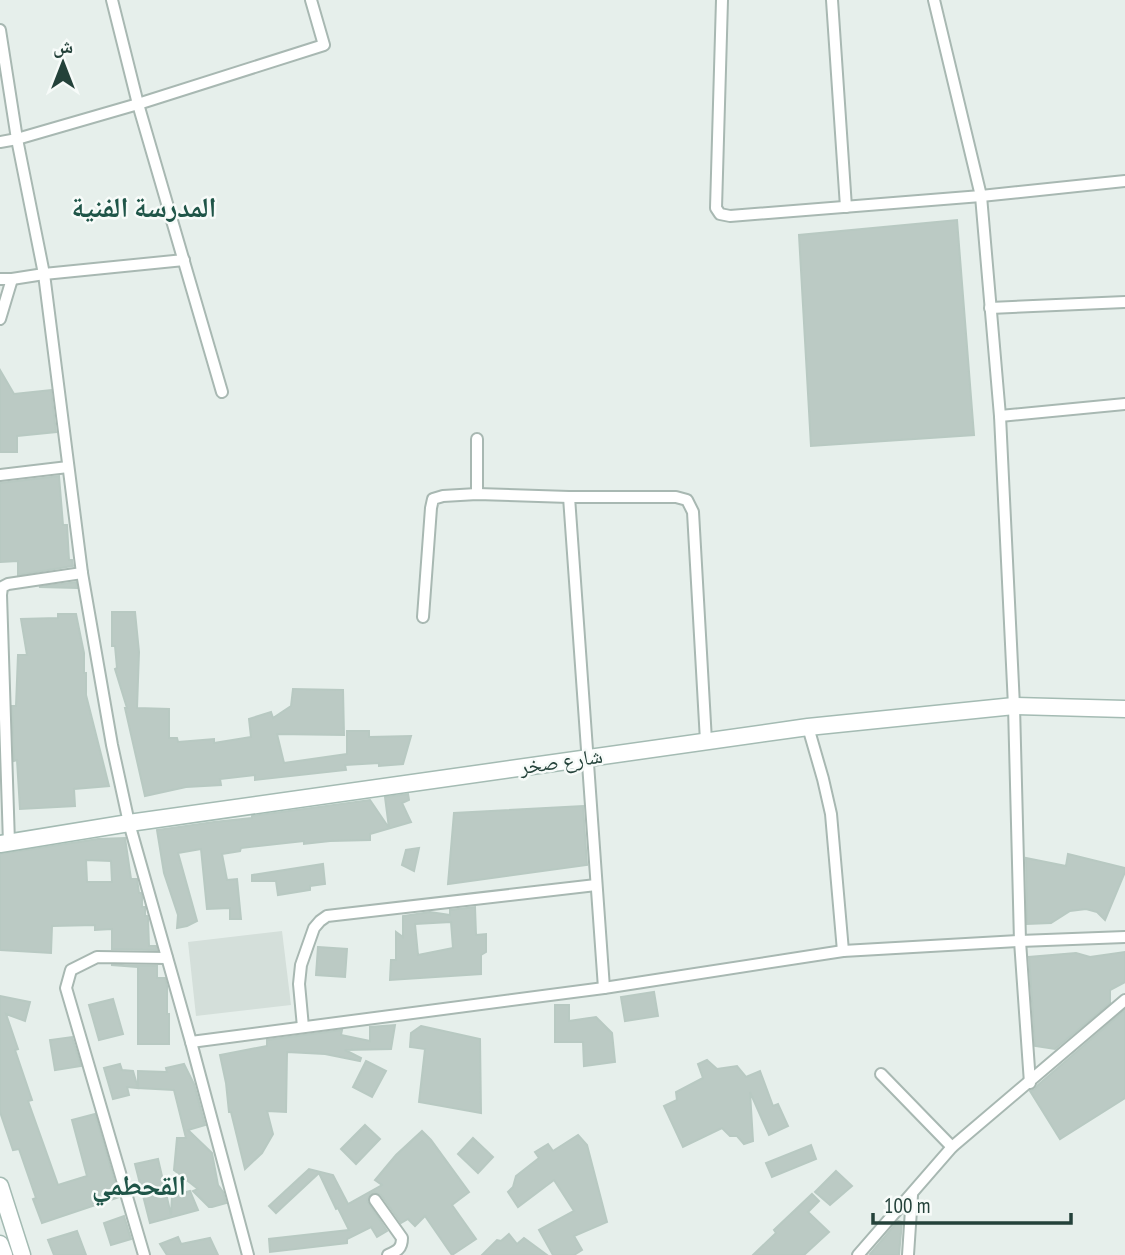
<svg xmlns="http://www.w3.org/2000/svg" width="1125" height="1255" viewBox="0 0 1125 1255" font-family="'PT Sans Narrow','Noto Naskh Arabic',sans-serif">
  <rect width="100%" height="100%" fill="#e6efeb"/>
  <path fill="#d4dfda" d="M 282,931 L 291,1005 L 196,1016 L 188,942 Z"/>
  <g fill="#bbcac4" stroke="#b8c9c2" stroke-width="2" fill-rule="evenodd">
    <path d="M 957,220 L 974,435 L 811,446 L 799,235 Z"/>
    <path d="M 0,370 L 14,394 L 51,390 L 56,432 L 17,436 L 17,452 L 0,452 Z"/>
    <path d="M 59,476 L 63,525 L 67,525 L 69,560 L 72,560 L 73,566 L 18,575 L 18,561 L 0,562 L 0,483 Z"/>
    <path d="M 76,582 L 77,588 L 39,587 Z"/>
    <path d="M 112,612 L 135,612 L 139,652 L 137,708 L 169,709 L 169,738 L 177,738 L 178,742 L 214,739 L 214,743 L 251,737 L 249,719 L 271,712 L 273,718 L 291,706 L 293,689 L 343,690 L 344,735 L 277,734 L 284,763 L 347,754 L 347,731 L 369,731 L 369,737 L 411,736 L 403,764 L 379,766 L 379,763 L 345,765 L 346,770 L 255,780 L 255,775 L 220,779 L 221,785 L 186,787 L 145,796 L 125,708 L 127,708 L 115,669 L 117,668 L 115,646 L 112,646 Z"/>
    <path d="M 58,614 L 76,614 L 84,653 L 84,673 L 86,673 L 86,695 L 109,786 L 74,789 L 75,806 L 20,809 L 17,760 L 14,761 L 12,706 L 16,706 L 18,655 L 27,655 L 21,619 L 58,618 Z"/>
    <path d="M 408,794 L 409,800 L 402,803 L 411,822 L 370,834 L 370,840 L 330,841 L 304,844 L 304,841 L 241,848 L 240,851 L 222,854 L 227,880 L 237,879 L 241,919 L 230,919 L 230,908 L 207,909 L 201,849 L 178,853 L 197,921 L 187,926 L 177,928 L 178,915 L 164,873 L 157,830 L 214,822 L 252,818 L 252,816 L 370,800 L 389,828 L 385,797 Z"/>
    <path d="M 583,806 L 587,865 L 448,884 L 454,813 Z"/>
    <path d="M 125,838 L 131,879 L 137,879 L 139,893 L 141,893 L 142,897 L 142,907 L 145,907 L 145,916 L 147,916 L 148,919 L 149,946 L 156,946 L 157,950 L 112,949 L 112,929 L 95,930 L 95,925 L 52,926 L 51,953 L 0,950 L 0,854 L 98,839 ZM 86,860 L 111,861 L 112,882 L 87,882 Z"/>
    <path d="M 419,848 L 414,871 L 402,865 L 406,850 Z"/>
    <path d="M 1068,854 L 1125,868 L 1125,872 L 1105,920 L 1097,912 L 1086,909 L 1070,911 L 1051,923 L 1027,924 L 1026,858 L 1066,866 Z"/>
    <path d="M 323,864 L 325,884 L 310,886 L 310,890 L 278,895 L 276,881 L 252,881 L 252,875 Z"/>
    <path d="M 475,907 L 476,935 L 486,934 L 486,952 L 481,955 L 481,974 L 390,980 L 391,960 L 396,960 L 396,932 L 403,937 L 403,916 L 430,912 L 450,915 L 450,910 ZM 451,922 L 453,948 L 418,955 L 415,924 Z"/>
    <path d="M 318,947 L 347,949 L 345,977 L 316,975 Z"/>
    <path d="M 1125,952 L 1125,982 L 1110,990 L 1110,1003 L 1055,1049 L 1035,1046 L 1029,957 L 1076,953 L 1090,957 Z"/>
    <path d="M 111,965 L 157,966 L 157,978 L 165,978 L 167,986 L 167,1014 L 169,1014 L 169,1044 L 138,1044 L 138,967 Z"/>
    <path d="M 654,992 L 658,1016 L 625,1021 L 621,997 Z"/>
    <path d="M 0,996 L 30,1002 L 25,1021 L 6,1014 L 18,1049 L 15,1050 L 32,1100 L 28,1101 L 58,1185 L 87,1176 L 72,1120 L 95,1114 L 119,1197 L 42,1223 L 33,1199 L 36,1198 L 19,1149 L 13,1150 L 0,1112 Z"/>
    <path d="M 113,999 L 123,1034 L 99,1040 L 89,1005 Z"/>
    <path d="M 555,1005 L 569,1005 L 569,1021 L 596,1017 L 612,1033 L 615,1062 L 584,1066 L 583,1042 L 555,1042 Z"/>
    <path d="M 1125,1010 L 1125,1098 L 1060,1139 L 1030,1091 L 1035,1089 L 1038,1085 Z"/>
    <path d="M 395,1025 L 391,1049 L 345,1050 L 361,1058 L 360,1061 L 325,1054 L 287,1052 L 286,1112 L 267,1111 L 273,1134 L 262,1153 L 245,1169 L 231,1112 L 229,1112 L 226,1083 L 220,1055 L 267,1046 L 267,1040 L 342,1030 L 341,1035 L 370,1041 L 370,1027 Z"/>
    <path d="M 421,1026 L 480,1039 L 481,1113 L 419,1102 L 425,1049 L 410,1047 L 411,1033 Z"/>
    <path d="M 72,1037 L 81,1066 L 55,1070 L 50,1040 Z"/>
    <path d="M 707,1060 L 717,1069 L 737,1066 L 746,1077 L 760,1071 L 773,1106 L 778,1104 L 788,1126 L 769,1135 L 750,1092 L 753,1141 L 744,1144 L 737,1136 L 730,1136 L 722,1128 L 683,1147 L 664,1106 L 677,1100 L 676,1092 L 703,1078 L 698,1064 Z"/>
    <path d="M 366,1061 L 386,1071 L 372,1097 L 353,1087 Z"/>
    <path d="M 120,1064 L 122,1070 L 133,1071 L 138,1088 L 127,1087 L 129,1095 L 113,1099 L 104,1068 Z"/>
    <path d="M 184,1064 L 194,1084 L 205,1125 L 188,1130 L 212,1153 L 218,1185 L 223,1192 L 226,1203 L 212,1207 L 209,1207 L 193,1191 L 198,1189 L 174,1170 L 177,1138 L 186,1138 L 174,1090 L 138,1088 L 138,1071 L 167,1072 L 166,1068 Z"/>
    <path d="M 365,1125 L 380,1139 L 356,1164 L 341,1149 Z"/>
    <path d="M 422,1131 L 431,1140 L 469,1192 L 452,1205 L 476,1239 L 452,1255 L 425,1216 L 415,1226 L 408,1219 L 401,1223 L 381,1195 L 375,1192 L 370,1194 L 367,1201 L 387,1231 L 377,1237 L 371,1227 L 347,1239 L 347,1243 L 270,1252 L 269,1239 L 349,1230 L 338,1208 L 336,1209 L 319,1173 L 276,1213 L 269,1206 L 309,1169 L 333,1175 L 348,1204 L 382,1185 L 375,1180 L 396,1155 Z"/>
    <path d="M 578,1135 L 587,1145 L 607,1222 L 574,1236 L 582,1250 L 574,1255 L 553,1255 L 539,1230 L 574,1211 L 554,1180 L 518,1207 L 508,1192 L 513,1187 L 516,1176 L 539,1158 L 535,1152 L 548,1144 L 553,1151 Z"/>
    <path d="M 473,1138 L 493,1157 L 478,1173 L 458,1154 Z"/>
    <path d="M 811,1145 L 816,1159 L 772,1177 L 766,1163 Z"/>
    <path d="M 158,1159 L 171,1215 L 172,1196 L 190,1191 L 198,1210 L 150,1223 L 135,1164 Z"/>
    <path d="M 836,1171 L 852,1186 L 830,1205 L 815,1192 Z"/>
    <path d="M 812,1194 L 819,1201 L 808,1212 L 829,1232 L 804,1255 L 753,1255 L 776,1233 L 774,1230 Z"/>
    <path d="M 124,1216 L 131,1239 L 111,1245 L 104,1223 Z"/>
    <path d="M 898,1221 L 902,1222 L 899,1255 L 873,1255 L 870,1254 Z"/>
    <path d="M 77,1231 L 86,1255 L 54,1255 L 48,1240 Z"/>
    <path d="M 509,1234 L 517,1244 L 524,1238 L 547,1255 L 482,1255 L 497,1240 L 501,1241 Z"/>
    <path d="M 178,1237 L 181,1244 L 210,1238 L 218,1255 L 167,1255 L 160,1244 Z"/>
  </g>
  <g fill="none" stroke-linecap="round" stroke-linejoin="round">
    <g stroke="#a8b8b2" stroke-width="14">
      <g id="street">
        <path d="M 112,0 L 138,104 L 222,392"/>
        <path d="M 722,0 L 716,208 L 720,214 L 730,216 L 981,196 L 1125,181"/>
        <path d="M 832,0 L 846,207"/>
        <path d="M 934,0 L 981,196 L 1000,416 L 1014,706 L 1020,941 L 1030,1083"/>
        <path d="M 0,30 L 17,139 L 44,274 L 82,573 L 112,745 L 129,823 L 191,1042 L 248,1255"/>
        <path d="M 0,142 L 17,139 L 138,104 L 324,45 L 311,0"/>
        <path d="M 0,279 L 12,279 L 44,274 L 184,260"/>
        <path d="M 990,308 L 1125,302"/>
        <path d="M 0,319 L 12,279"/>
        <path d="M 1000,416 L 1125,404"/>
        <path d="M 477,439 L 477,494"/>
        <path d="M 0,475 L 68,467"/>
        <path d="M 569,497 L 604,988"/>
        <path d="M 423,617 L 431,508 L 433,499 L 443,496 L 477,494 L 569,497 L 676,497 L 687,500 L 693,512 L 706,741"/>
        <path d="M 808,727 L 823,779 L 831,814 L 843,951"/>
        <path d="M 9,843 L 1,595 L 2,587 L 8,584 L 82,573"/>
        <path d="M 303,1027 L 299,984 L 301,965 L 314,928 L 320,921 L 327,916 L 596,885"/>
        <path d="M 191,1042 L 604,988 L 843,951 L 1020,941 L 1125,937"/>
        <path d="M 881,1074 L 952,1147"/>
        <path d="M 375,1200 L 402,1238 C 402,1249 397,1251 388,1255"/>
        <path d="M 144,1255 L 66,988 L 71,970 L 97,957 L 167,958"/>
        <path d="M 858,1255 L 952,1147 L 1125,1000"/>
        <path d="M 908,1255 L 912,1195"/>
      </g>
    </g>
    <g stroke="#a4bbb3" stroke-width="19">
      <g id="secondary">
        <path d="M 0,844 L 129,823 L 808,727 L 1014,706 L 1125,709"/>
        <path d="M 0,1186 L 22,1255"/>
        <path d="M 0,1244 L 4,1255"/>
      </g>
    </g>
    <use href="#street" stroke="#fff" stroke-width="10"/>
    <use href="#secondary" stroke="#fff" stroke-width="16"/>
  </g>
  <g text-anchor="middle" dominant-baseline="central" stroke-width="5" stroke-linejoin="round" paint-order="stroke">
    <g font-size="21" fill="#24423a" stroke="#f7fbf9">
      <text transform="translate(561 761) rotate(-8)">شارع صخر</text>
    </g>
    <g font-size="28" font-weight="bold" fill="#1f5548" stroke="#f7fbf9">
      <text x="144" y="206">المدرسة الفنية</text>
      <text x="139" y="1184">القحطمي</text>
    </g>
  </g>
  <g transform="translate(63 63)" stroke="#f7fbf9" stroke-width="5" paint-order="stroke">
  <path d="M0-5L12 26L0 18L-12 26Z" fill="#24423a"/>
  <text y="-10" font-size="19" font-weight="bold" text-anchor="middle" fill="#24423a">ش</text>
  </g>
  <path d="M873 1213v10h198v-10" fill="none" stroke="#24423a" stroke-width="3.5"/>
  <text x="884" y="1213" font-size="21" fill="#24423a" stroke="#f7fbf9" stroke-width="5" paint-order="stroke">100 m</text>
</svg>
